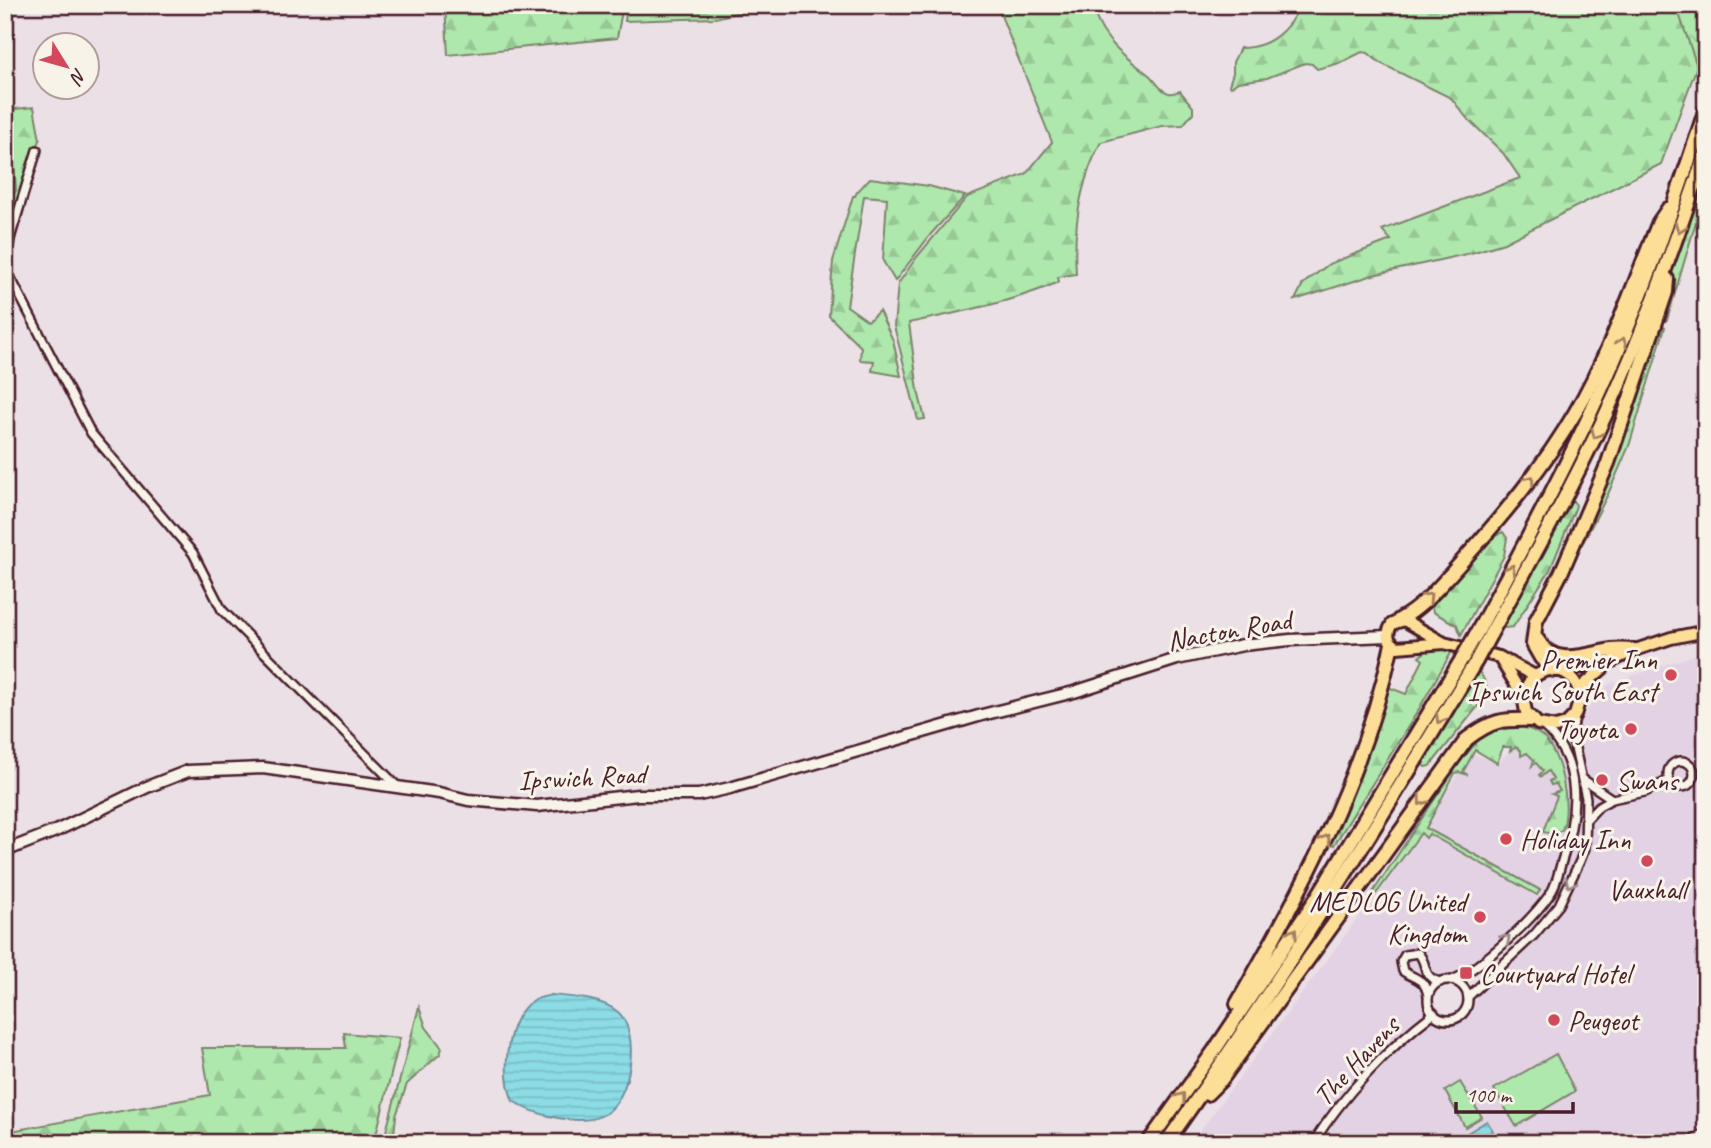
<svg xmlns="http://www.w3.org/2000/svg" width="1711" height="1148" viewBox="0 0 1711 1148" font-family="Caveat,sans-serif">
  <defs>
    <pattern id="forest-firs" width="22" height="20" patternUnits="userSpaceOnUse" patternTransform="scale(1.75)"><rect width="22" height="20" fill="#aee8ad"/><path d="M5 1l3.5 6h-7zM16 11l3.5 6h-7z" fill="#97c795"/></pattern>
    <pattern id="park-crowns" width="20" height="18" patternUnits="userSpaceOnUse" patternTransform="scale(1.75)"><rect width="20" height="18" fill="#aee8ad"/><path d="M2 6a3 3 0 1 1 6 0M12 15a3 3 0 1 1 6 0" fill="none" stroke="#97c795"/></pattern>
    <pattern id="water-rules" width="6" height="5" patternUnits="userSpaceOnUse" patternTransform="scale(1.75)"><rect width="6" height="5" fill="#8bdce5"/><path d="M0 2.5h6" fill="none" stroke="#79bcc5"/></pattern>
  </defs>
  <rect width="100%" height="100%" fill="#ebe0e6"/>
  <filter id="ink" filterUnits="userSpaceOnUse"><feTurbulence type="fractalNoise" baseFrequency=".0143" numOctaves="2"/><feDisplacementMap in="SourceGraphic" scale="14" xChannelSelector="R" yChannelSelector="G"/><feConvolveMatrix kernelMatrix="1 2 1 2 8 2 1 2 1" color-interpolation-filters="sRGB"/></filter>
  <g filter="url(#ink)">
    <path fill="#e3d2e4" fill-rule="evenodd" d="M 1706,651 L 1706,1143 L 1191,1143 L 1421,833 L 1471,753 L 1497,763 L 1530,734 L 1550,737 L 1567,732 L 1582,720 L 1594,698 L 1609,684 ZM 1526,924 L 1534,935 L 1468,997 L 1466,1008 L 1460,1015 L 1445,1020 L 1434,1013 L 1428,1005 L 1428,997 L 1435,984 L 1445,979 L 1452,980 L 1467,973 Z"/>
    <g fill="url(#forest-firs)" stroke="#7c846c" stroke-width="2">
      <path d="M 445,5 L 623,5 L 617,38 L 448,55 Z"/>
      <path d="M 627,5 L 799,5 L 745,11 L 715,18 L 625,21 Z"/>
      <path d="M 1013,5 L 1104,5 L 1095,15 C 1105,43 1127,58 1149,75 C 1155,80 1161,92 1169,93 C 1172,94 1177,92 1180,91 L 1193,107 L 1193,113 L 1183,125 L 1162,126 L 1101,142 C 1080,182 1073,229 1076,274 L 1058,277 L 1059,282 C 1010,303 960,312 909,323 L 918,391 L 925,419 L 918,420 L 894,326 L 898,284 L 916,258 L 967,197 L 1026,174 L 1052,142 L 998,8 Z"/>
      <path d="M 1297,5 L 1677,5 L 1697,66 L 1661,164 L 1504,243 L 1471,253 L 1373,275 L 1295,300 L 1303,284 L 1329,264 L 1391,240 L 1382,230 L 1520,178 L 1503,153 L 1466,117 L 1451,98 L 1380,63 L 1368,53 L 1362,52 L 1340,63 L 1317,69 L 1312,64 L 1305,63 L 1267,78 L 1238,82 L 1231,87 L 1229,85 L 1233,73 L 1233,62 L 1240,48 C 1267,48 1286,33 1298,9 Z"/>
      <path d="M 34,107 L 40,140 L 32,161 L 13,250 L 10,254 L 5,254 L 5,203 L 16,191 L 14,162 L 5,147 L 5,110 Z"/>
      <path d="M 1706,160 L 1706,188 L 1667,320 L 1658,323 L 1665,327 L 1629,446 L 1608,494 L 1559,589 L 1662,299 Z"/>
      <path d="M 870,178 L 929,186 L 965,196 L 931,234 L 895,281 L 883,261 L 887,198 L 864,196 L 847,306 L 868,321 L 879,311 L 893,340 L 901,376 L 872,371 L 874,361 L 860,360 L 861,347 L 829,316 L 833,261 L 853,196 L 855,196 L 857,192 Z"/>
      <path d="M 1573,501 L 1576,505 L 1575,509 L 1550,570 L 1513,627 L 1504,628 L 1499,625 L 1566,502 Z"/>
      <path d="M 1503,532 L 1507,538 L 1504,556 L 1461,635 L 1457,625 L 1433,612 L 1432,608 C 1440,590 1485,539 1503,532 Z"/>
      <path d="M 1455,646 L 1416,714 L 1334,845 L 1331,843 L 1331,837 L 1388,687 L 1406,694 L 1423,660 L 1419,657 L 1426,651 L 1423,647 Z"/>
      <path d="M 1477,670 C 1483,675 1488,687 1487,695 L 1430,766 L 1425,767 L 1420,761 Z"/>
      <path d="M 1517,725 C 1525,728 1535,730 1542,736 C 1561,752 1572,807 1562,830 L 1553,834 L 1539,831 L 1543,831 L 1557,796 L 1552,794 L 1560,791 L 1556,784 L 1551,785 L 1549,781 L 1553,779 L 1548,771 L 1541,777 L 1539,775 L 1543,771 L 1536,763 L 1532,766 L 1534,760 L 1527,753 L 1521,756 L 1521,751 L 1516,747 L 1510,751 L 1511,747 L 1503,747 L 1497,763 L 1475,750 L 1463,772 L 1468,775 L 1459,772 L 1455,773 L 1426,828 L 1540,890 L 1537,895 L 1429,834 L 1426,838 L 1421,833 L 1367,906 L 1365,904 L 1458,764 L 1480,738 L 1481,729 Z"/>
      <path d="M 419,1007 L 426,1027 L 442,1048 L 440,1054 L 407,1084 L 396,1116 L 393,1143 L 383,1143 Z"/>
      <path d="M 344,1033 L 400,1038 L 374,1143 L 5,1143 L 5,1132 L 210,1095 L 202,1048 L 346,1048 Z"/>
    </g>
    <path fill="url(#park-crowns)" stroke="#7c846c" stroke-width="2" d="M 1676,5 L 1706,5 L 1706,51 L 1697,66 Z"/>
    <g fill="#aee8ad" stroke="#7c846c" stroke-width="2">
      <path d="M 1556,1054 L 1575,1091 L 1516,1126 L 1494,1089 Z"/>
      <path d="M 1460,1082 L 1482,1117 L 1465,1127 L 1445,1091 Z"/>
    </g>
    <g fill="url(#water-rules)" stroke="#71909b" stroke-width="2">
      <path d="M 551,995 C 572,997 601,998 618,1012 C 641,1033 631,1098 605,1114 C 581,1128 534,1115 513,1101 C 502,1075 505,1028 526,1006 C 532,999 543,997 551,995 Z"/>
      <path d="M 1487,1121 L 1493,1131 L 1472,1143 L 1464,1143 L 1461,1137 Z"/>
    </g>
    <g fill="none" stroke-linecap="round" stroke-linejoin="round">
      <g stroke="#4a1f2b" stroke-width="12">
        <g id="street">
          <path d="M 5,255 L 37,150"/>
          <path d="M 5,267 L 91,433 L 193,553 L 222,610 L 397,786"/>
          <circle cx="1681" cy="774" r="13"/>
          <path d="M 1584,780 L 1612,799"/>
          <path d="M 1587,819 L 1599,806 L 1612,799 L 1645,792 L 1669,780"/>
          <path d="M 1452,980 C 1481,969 1535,917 1552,891 C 1557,882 1559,870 1562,861 C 1578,815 1583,761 1543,726"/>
          <circle cx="1448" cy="1000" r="20"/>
          <path d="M 1428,996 C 1425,978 1416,980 1403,971 L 1401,962 L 1405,955 L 1418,953 C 1429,964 1420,976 1440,982"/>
          <path d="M 1468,997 L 1534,935 L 1559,905 L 1580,861 L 1585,848 L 1586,798 L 1572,735 L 1575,716"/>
          <path d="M 1313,1143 C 1343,1095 1389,1047 1434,1013"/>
          <path d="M 1688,1143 L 1706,1132"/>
        </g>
      </g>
      <g stroke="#4a1f2b" stroke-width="15">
        <path id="secondary" d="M 5,851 L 58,830 L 147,787 L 188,771 L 263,768 L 439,793 L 468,800 L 537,806 L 638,795 L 699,795 L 730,788 L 982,715 L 1074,692 L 1177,659 L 1243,645 L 1290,640 L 1388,636"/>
      </g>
      <g stroke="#4a1f2b" stroke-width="16">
        <g id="primary">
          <path d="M 1444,643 L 1397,647 C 1387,641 1386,634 1392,624 L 1404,620 L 1444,643 L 1499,657 L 1535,676"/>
          <path d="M 1499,657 L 1523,696 L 1526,712 L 1538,724 L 1556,727 L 1566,724 L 1575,715 L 1584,685 L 1610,662 L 1635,650 L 1671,638 L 1706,631"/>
          <path d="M 1558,671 L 1607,663"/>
          <path d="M 1523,696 C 1531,662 1575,661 1580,696"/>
        </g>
      </g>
      <g stroke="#4a1f2b" stroke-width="18">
        <g id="highway">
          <path d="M 1399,620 C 1425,606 1445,580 1465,558 C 1506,512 1544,466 1575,413 C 1610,353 1633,286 1659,222 L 1668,209"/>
          <path d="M 1479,629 C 1526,541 1574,454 1613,363 C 1649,280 1677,195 1706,109"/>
          <path d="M 1490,635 C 1537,550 1584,466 1622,378 C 1654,304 1680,228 1706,152"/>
          <path d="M 1537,639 C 1554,669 1586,654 1612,650 C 1620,649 1627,650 1635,650"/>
          <path d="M 1554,670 L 1541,658 L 1533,644 L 1536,621 L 1561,573 L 1608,463 L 1666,292 L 1667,279"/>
          <path d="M 1237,1004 C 1303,887 1364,777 1392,644"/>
          <path d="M 1207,1094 L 1221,1080 L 1467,739 C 1492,720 1502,719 1533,720"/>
          <path d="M 1148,1143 L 1214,1051 L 1316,899 L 1463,657"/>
          <path d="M 1166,1143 C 1277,987 1377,825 1476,661"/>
        </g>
      </g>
      <use href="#street" stroke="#f7f3e8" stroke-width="7"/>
      <use href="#secondary" stroke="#f7f3e8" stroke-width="10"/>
      <use href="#primary" stroke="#fdde96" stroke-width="10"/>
      <use href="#highway" stroke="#fdde96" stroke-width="12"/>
      <g stroke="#4a1f2b" stroke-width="18" stroke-linecap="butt">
        <g id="highway-bridge">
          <path d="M 1463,657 L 1479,629"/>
          <path d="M 1476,661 L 1490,635"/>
        </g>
      </g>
      <use href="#highway-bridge" stroke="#fdde96" stroke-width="12"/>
    </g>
    <defs><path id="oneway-chevron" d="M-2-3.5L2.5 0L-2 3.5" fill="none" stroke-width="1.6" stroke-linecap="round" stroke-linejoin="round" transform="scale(1.75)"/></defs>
    <g stroke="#a47e60">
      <use href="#oneway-chevron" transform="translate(1680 228) rotate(109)"/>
      <use href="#oneway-chevron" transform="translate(1622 342) rotate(-68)"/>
      <use href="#oneway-chevron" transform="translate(1596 434) rotate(115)"/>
      <use href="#oneway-chevron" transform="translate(1530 480) rotate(-52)"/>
      <use href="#oneway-chevron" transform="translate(1511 569) rotate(-62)"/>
      <use href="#oneway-chevron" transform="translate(1428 597) rotate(-46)"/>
      <use href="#oneway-chevron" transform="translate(1440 719) rotate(121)"/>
      <use href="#oneway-chevron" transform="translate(1422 801) rotate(126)"/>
      <use href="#oneway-chevron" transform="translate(1326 839) rotate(-65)"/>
      <use href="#oneway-chevron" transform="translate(1293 933) rotate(-56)"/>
      <use href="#oneway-chevron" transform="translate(1181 1097) rotate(-54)"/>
    </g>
    <g stroke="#a0898a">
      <use href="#oneway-chevron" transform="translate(1570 883) rotate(115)"/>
      <use href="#oneway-chevron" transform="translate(1506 939) rotate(-41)"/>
    </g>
  </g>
  <g fill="#d1495b" stroke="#f7f3e8" stroke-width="2.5">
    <circle cx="1671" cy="675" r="7"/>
    <circle cx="1631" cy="729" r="7"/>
    <circle cx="1602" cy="780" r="7"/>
    <circle cx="1506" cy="839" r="7"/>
    <circle cx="1647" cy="861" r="7"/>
    <circle cx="1480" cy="917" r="7"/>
    <rect x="1459" y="966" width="14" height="14" rx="3.5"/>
    <circle cx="1554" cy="1020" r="7"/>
  </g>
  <g text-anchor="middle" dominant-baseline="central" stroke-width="6" stroke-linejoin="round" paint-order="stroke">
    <g font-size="28" fill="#4a1f2b" stroke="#f7f3e8">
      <text transform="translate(1229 630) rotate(-10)">Nacton Road</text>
      <text transform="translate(582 777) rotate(-3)">Ipswich Road</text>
      <text transform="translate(1356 1061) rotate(-47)">The Havens</text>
    </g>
    <g font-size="28" fill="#4a1f2b" stroke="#f7f3e8" text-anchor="start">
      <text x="1657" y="659" text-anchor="end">Premier Inn<tspan x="1657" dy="32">Ipswich South East</tspan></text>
      <text x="1617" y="729" text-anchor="end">Toyota</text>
      <text x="1616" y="780">Swans</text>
      <text x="1520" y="839">Holiday Inn</text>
      <text x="1647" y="889" text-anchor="middle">Vauxhall</text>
      <text x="1466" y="901" text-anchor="end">MEDLOG United<tspan x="1466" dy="32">Kingdom</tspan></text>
      <text x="1480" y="973">Courtyard Hotel</text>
      <text x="1568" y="1020">Peugeot</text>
    </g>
  </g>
  <rect width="1711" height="1148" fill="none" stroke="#f7f3e8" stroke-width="28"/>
  <rect x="14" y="14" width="1683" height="1120" fill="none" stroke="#4a1f2b" stroke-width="2.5" filter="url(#ink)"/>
  <g transform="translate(66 66) rotate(127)"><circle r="33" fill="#f7f3e8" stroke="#b29e9c" stroke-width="2"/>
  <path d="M0-5L12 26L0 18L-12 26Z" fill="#d1495b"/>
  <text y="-10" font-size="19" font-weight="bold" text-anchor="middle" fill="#4a1f2b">N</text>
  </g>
  <path d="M1456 1102v10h117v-10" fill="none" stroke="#4a1f2b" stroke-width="3.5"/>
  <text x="1466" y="1102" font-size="21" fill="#4a1f2b" stroke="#f7f3e8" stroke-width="5" paint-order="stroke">100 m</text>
</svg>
